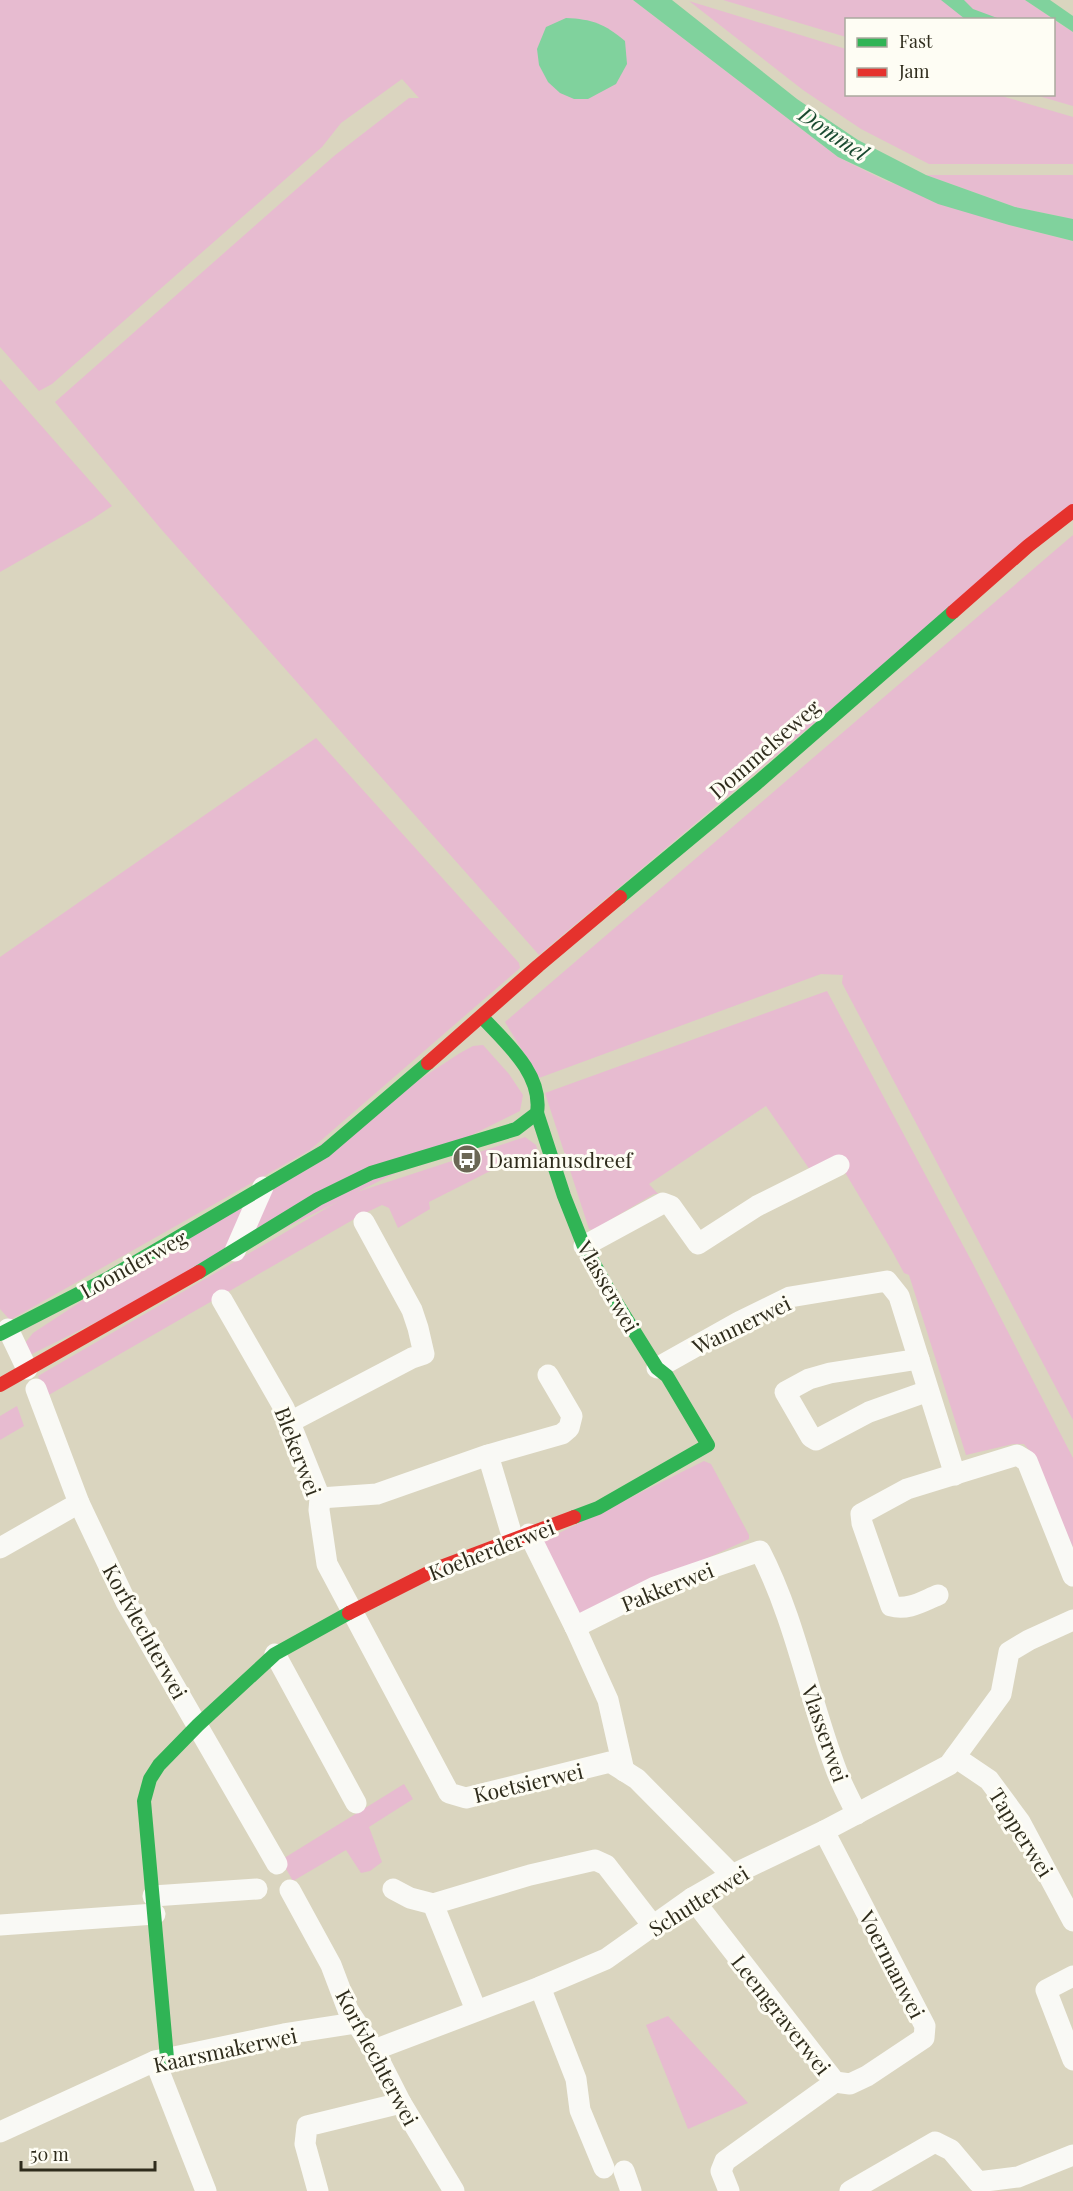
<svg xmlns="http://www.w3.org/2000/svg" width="1073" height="2191" viewBox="0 0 1073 2191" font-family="'Playfair Display',serif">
  <rect width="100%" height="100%" fill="#dad5bf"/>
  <g fill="#e7bbd0">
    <path d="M 0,0 L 633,0 L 838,157 L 884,180 L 1009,225 L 1073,241 L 1073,505 L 539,955 L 161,529 L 55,402 L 334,156 L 409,98 L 419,98 L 402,79 L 341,123 L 322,147 L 52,384 L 39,391 L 0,347 Z"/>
    <path d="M 723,0 L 1025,0 L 1053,19 L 846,20 L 846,37 Z"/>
    <path d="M 689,1 L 846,49 L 846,94 L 998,95 L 1073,117 L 1073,164 L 929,164 L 861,129 L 803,90 Z"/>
    <path d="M 1054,20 L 1073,32 L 1073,106 L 1035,95 L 1054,94 Z"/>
    <path d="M 926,175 L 1073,175 L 1073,219 L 1015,207 Z"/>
    <path d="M 0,379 L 112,506 L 91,520 L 0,572 Z"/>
    <path d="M 1073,535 L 1073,1420 L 842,983 L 843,975 L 821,974 L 539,1078 L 505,1022 Z"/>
    <path d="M 316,738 L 519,963 L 520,968 L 310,1150 L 10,1320 L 0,1309 L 0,957 Z"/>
    <path d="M 827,991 L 972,1262 L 1073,1458 L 1073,1547 L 1029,1450 L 1024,1444 L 1013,1444 L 966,1455 L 909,1275 L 904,1273 L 892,1251 L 837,1159 L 810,1170 L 766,1106 L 649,1184 L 658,1194 L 654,1194 L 593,1230 L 589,1229 L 545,1093 Z"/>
    <path d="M 483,1045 L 509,1074 L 523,1095 L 520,1111 L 30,1355 L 25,1343 L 33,1333 L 460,1053 L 473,1046 Z"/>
    <path d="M 525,1137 L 536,1145 L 538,1152 L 512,1160 L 429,1202 L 430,1209 L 398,1228 L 389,1208 L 382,1205 L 363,1214 L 47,1396 L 38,1376 L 351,1194 Z"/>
    <path d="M 17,1406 L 24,1426 L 0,1440 L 0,1416 Z"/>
    <path d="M 704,1461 L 711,1464 L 749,1535 L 749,1539 L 579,1617 L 541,1542 Z"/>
    <path d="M 404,1784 L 413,1799 L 369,1827 L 382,1862 L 370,1871 L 361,1873 L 346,1850 L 293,1881 L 281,1860 Z"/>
    <path d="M 668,2016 L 748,2103 L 688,2129 L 646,2025 Z"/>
  </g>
  <g fill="#80d29d">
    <path d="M 633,0 L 672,0 L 797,99 L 858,140 L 926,175 L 1015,207 L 1073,219 L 1073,241 L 1009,225 L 938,204 L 838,157 Z"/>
    <path d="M 941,0 L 964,0 L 973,9 L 1000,19 L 965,19 Z"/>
    <path d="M 1025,0 L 1050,0 L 1073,16 L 1073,32 Z"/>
    <path d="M 566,18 C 592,19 605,24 625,41 L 627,64 L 616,84 L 588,99 L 574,99 L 560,93 L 548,82 L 539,65 L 537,49 L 546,27 Z"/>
  </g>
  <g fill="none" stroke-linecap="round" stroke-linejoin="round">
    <g stroke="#f9f9f5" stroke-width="21">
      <path d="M 584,1246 L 663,1203 L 671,1206 L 698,1244 L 757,1206 L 839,1165"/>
      <path d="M 235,1251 L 263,1187"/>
      <path d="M 222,1300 L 284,1408 L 320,1498 L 319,1510 L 327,1564 L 449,1793 L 466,1798 L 610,1762 L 637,1779 L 732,1875"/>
      <path d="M 8,1329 L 27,1369"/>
      <path d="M 919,1359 L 830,1373 L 809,1379 L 785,1392 L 811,1437 L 816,1440 L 869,1412 L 928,1391"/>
      <path d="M 657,1368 L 739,1322 L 790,1297 L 887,1281 L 899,1296 L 955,1475"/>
      <path d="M 36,1389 L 79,1503 L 126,1602 L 277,1864"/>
      <path d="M 290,1422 L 412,1358 L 424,1354 L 418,1328 L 412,1310 L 364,1222"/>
      <path d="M 488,1455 L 513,1539"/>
      <path d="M 320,1498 L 377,1494 L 488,1455 L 562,1434 L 569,1428 L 572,1416 L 548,1375"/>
      <path d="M 529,1534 L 575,1627 L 608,1700 L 624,1771"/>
      <path d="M 0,1548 L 79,1503"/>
      <path d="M 938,1595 C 923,1601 908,1611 891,1606 L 862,1523 L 861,1514 L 907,1489 L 1017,1455 L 1027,1461 L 1073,1576"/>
      <path d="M 575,1627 L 655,1587 L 760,1551 C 796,1621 809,1699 837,1772 C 843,1787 850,1800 857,1814"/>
      <path d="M 275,1654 L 356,1803"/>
      <path d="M 955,1757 L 989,1780 L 1020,1822 L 1073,1921"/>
      <path d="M 824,1831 L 925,2026 L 924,2038 L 867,2076 L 850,2084 L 835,2082"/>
      <path d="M 393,1889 L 410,1898 L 433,1904 L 530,1875 L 595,1860 L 606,1865 L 654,1927"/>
      <path d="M 290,1890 L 331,1965 L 348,2010 L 374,2050 L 401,2103 L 454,2191"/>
      <path d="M 153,1896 L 257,1889"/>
      <path d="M 692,1898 L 835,2082 L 725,2161 L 721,2171 L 729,2191"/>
      <path d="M 433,1904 L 476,2010"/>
      <path d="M 0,1925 L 155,1914"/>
      <path d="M 1073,1976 L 1046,1990 L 1073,2060"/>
      <path d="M 540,1987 L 576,2079 L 580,2110 L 604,2168"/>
      <path d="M 374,2050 L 540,1987 L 606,1959 L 692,1898 L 732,1875 L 824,1831 L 949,1765 L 1001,1694 L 1009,1652 L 1029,1640 L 1073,1620"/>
      <path d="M 155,2061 L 206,2191"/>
      <path d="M 0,2132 L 155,2061 L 284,2034 L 355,2023"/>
      <path d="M 624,2171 L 631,2191"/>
      <path d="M 318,2191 L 305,2144 L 307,2126 L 401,2103"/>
      <path d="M 850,2191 L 935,2142 L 951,2150 L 978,2182 L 1018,2177 L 1073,2155"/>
    </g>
    <g stroke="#30b455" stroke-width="14">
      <path d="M 620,897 L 757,783 L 953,612"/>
      <path d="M 537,1113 L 564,1196 L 583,1244 L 609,1291 L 657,1368 L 667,1376 L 708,1445 L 598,1508 L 574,1517"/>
      <path d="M 199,1272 L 318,1199 L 371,1173 L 516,1129 L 537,1113 C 543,1074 506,1043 482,1017"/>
      <path d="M 0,1334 L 107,1279 L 325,1151 L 428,1063"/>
      <path d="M 167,2058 L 144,1801 L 150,1779 L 159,1765 L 198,1725 L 275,1654 L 349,1613"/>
    </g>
    <g stroke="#e5322d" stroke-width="14">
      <path d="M 953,612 L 1028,546 L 1073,511"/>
      <path d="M 428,1063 L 538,966 L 620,897"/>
      <path d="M 0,1385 L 199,1272"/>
      <path d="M 349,1613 L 438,1568 L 574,1517"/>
    </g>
  </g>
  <defs>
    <g id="bus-disc" transform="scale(1.5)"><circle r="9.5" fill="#6b6755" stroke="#fefdf4"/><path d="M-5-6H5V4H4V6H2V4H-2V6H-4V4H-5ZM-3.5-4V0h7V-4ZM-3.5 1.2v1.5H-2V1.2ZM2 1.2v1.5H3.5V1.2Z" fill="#fff"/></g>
  </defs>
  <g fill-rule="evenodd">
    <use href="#bus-disc" x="467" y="1159"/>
  </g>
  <g text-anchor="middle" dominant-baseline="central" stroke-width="6" stroke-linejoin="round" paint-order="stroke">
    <g font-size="21" fill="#2f2c1c" stroke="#fefdf4">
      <text transform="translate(764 748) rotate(-41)">Dommelseweg</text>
      <text transform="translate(133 1263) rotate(-29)">Loonderweg</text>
      <text transform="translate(609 1286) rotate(60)">Vlasserwei</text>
      <text transform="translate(741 1324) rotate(-26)">Wannerwei</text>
      <text transform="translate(299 1451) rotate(69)">Blekerwei</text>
      <text transform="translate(491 1549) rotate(-21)">Koeherderwei</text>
      <text transform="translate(667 1586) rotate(-22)">Pakkerwei</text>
      <text transform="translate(146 1631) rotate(61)">Korfvlechterwei</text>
      <text transform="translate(826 1733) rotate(71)">Vlasserwei</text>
      <text transform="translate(528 1782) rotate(-13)">Koetsierwei</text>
      <text transform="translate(1022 1832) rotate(58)">Tapperwei</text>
      <text transform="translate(698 1900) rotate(-32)">Schutterwei</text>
      <text transform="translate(893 1964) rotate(63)">Voermanwei</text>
      <text transform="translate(782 2014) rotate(52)">Leemgraverwei</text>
      <text transform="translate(225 2049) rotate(-12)">Kaarsmakerwei</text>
      <text transform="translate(378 2057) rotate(62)">Korfvlechterwei</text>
    </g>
    <g font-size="21" fill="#2f2c1c" stroke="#fefdf4" text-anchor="start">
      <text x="488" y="1159">Damianusdreef</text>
    </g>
    <g font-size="22" font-style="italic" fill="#1a4a30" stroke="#fefdf4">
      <text transform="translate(834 133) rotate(34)">Dommel</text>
    </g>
  </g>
  <rect x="845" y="18" width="210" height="78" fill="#fefdf4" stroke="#aba99e" stroke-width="1.5"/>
  <rect x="857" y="38" width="30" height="9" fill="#30b455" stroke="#aba99e" stroke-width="1.5"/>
  <text x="899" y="48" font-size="18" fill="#2f2c1c">Fast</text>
  <rect x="857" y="68" width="30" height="9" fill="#e5322d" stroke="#aba99e" stroke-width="1.5"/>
  <text x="899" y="78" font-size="18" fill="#2f2c1c">Jam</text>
  <path d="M21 2161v9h134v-9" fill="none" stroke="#2f2c1c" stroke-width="3"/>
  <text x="30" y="2161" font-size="18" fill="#2f2c1c" stroke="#fefdf4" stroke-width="4.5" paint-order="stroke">50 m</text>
</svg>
